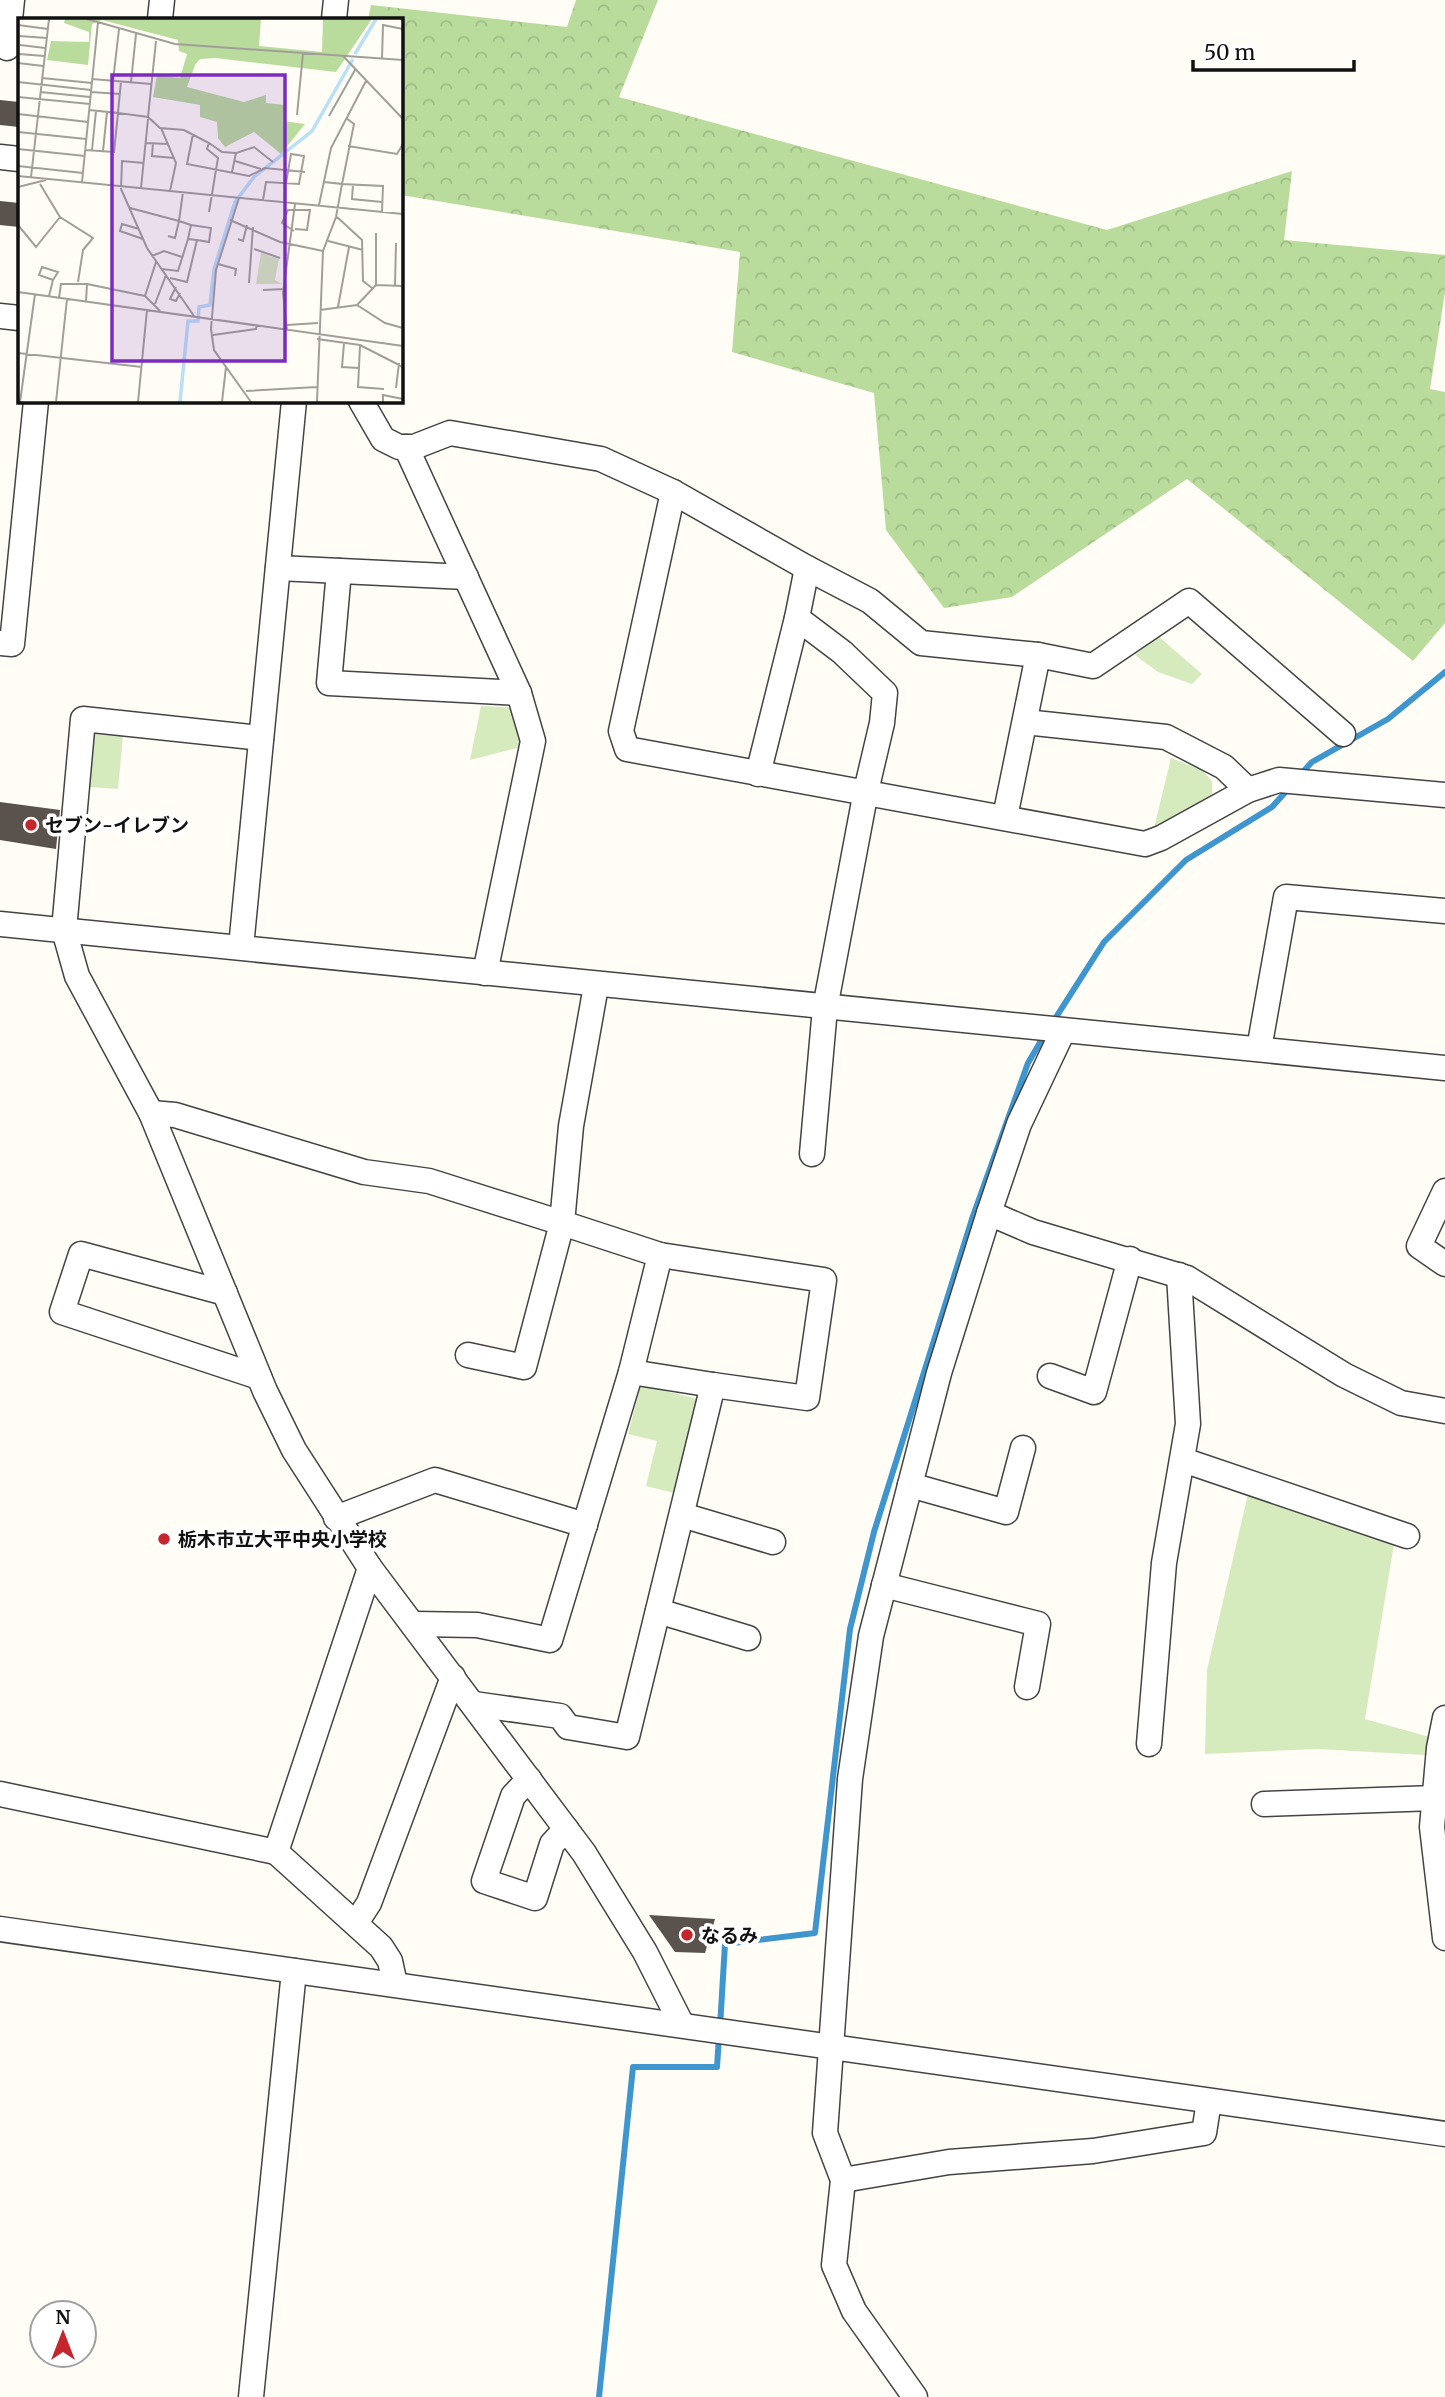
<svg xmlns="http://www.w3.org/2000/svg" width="1445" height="2397" viewBox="0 0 1445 2397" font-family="Merriweather,'Noto Sans JP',serif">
  <defs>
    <pattern id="forest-crowns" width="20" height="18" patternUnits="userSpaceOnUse" patternTransform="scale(1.75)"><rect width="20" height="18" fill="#b9dc9c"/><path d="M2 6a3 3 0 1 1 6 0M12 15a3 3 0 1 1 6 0" fill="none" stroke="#9ebc85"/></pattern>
  </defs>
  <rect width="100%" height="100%" fill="#fffdf5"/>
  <path fill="url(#forest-crowns)" d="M 576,0 L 658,0 L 619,97 L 1107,230 L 1292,171 L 1284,240 L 1445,255 L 1445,292 L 1430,389 L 1445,392 L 1445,623 L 1413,661 L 1187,479 L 1012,597 L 944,608 L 886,530 L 874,393 L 732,352 L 740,252 L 401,195 L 401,19 L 368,19 L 371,5 L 567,27 Z"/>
  <g fill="#d5ebbd">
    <path d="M 1159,637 L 1202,674 L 1192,684 L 1158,672 L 1135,655 Z"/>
    <path d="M 481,706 L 517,708 L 529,745 L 470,760 Z"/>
    <path d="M 94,734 L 123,736 L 118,789 L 90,787 Z"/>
    <path d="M 1171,758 L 1202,770 L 1212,781 L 1212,795 L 1153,832 Z"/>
    <path d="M 641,1385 L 702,1400 L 678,1494 L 646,1486 L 657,1441 L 628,1434 Z"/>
    <path d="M 1248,1494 L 1394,1544 L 1365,1719 L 1430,1737 L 1425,1755 L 1317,1749 L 1205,1754 L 1207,1670 Z"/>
  </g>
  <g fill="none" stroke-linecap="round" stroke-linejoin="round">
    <g stroke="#3f96cf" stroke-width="6">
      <path d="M 1299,776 L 1312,762 L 1388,719 L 1445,672"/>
      <path d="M 1053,1022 L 1104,942 L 1186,860 L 1272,807 L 1290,787"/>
      <path d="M 720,2027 L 725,1944 L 815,1933 L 850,1629 L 874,1532 L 973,1216 L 1028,1063 L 1045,1034"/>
      <path d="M 599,2397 L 633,2067 L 717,2067 L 719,2037"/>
    </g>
  </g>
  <g fill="#5a524d">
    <path d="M 0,100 L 19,102 L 19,127 L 0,125 Z"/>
    <path d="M 0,201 L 19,203 L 19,227 L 0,225 Z"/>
    <path d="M 0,802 L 60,810 L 56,849 L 0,840 Z"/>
    <path d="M 649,1915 L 715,1919 L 705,1953 L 675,1952 Z"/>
  </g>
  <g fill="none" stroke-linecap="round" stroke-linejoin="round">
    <g stroke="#444" stroke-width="27">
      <g id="minor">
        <path d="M 160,19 L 162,0"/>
        <path d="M 334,19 L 336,0"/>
        <path d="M 7,48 L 12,0"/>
        <path d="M 0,157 L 19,159"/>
        <path d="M 0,316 L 19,318"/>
        <path d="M 361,401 L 383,439 L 399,447 L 414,447 L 450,433 L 601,459 L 673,492 L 807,568 L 797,618 L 842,652 L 885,693 L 882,723 L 866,791 L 825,1008 L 812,1154"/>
        <path d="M 406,447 L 519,693 L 533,741 L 485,973"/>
        <path d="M 673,492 L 621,731 L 627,749 L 1145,844 L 1161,838 L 1248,790 L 1279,780 L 1445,795"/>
        <path d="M 278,568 L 466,577"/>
        <path d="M 807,568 L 870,601 L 921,643 L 1038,655"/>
        <path d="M 339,571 L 329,683 L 519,693"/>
        <path d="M 0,643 L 12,644 L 36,401"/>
        <path d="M 1025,722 L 1166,737 L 1224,767 L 1248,790"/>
        <path d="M 261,738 L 83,719 L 64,930 L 77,976 L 151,1113 L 265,1391 L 294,1450 L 370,1568 L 584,1853 L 645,1952 L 682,2025"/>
        <path d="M 758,774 L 797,618"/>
        <path d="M 1005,817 L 1038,655 L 1093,666 L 1189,601 L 1343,734"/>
        <path d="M 0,924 L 1445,1068"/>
        <path d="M 241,947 L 294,401"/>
        <path d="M 1259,1049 L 1286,897 L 1445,911"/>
        <path d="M 151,1113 L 175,1115 L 364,1172 L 429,1181 L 562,1223 L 524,1367 L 468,1355"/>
        <path d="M 1445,1191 L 1419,1246 L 1445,1264"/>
        <path d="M 989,1213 L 1033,1232 L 1187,1278 L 1344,1375 L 1401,1403 L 1445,1411"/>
        <path d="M 660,1255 L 824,1280 L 807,1398 L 713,1385"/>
        <path d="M 225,1293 L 81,1254 L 62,1312 L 259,1377"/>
        <path d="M 1050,1376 L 1094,1392 L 1130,1259"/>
        <path d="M 1183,1460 L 1407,1536"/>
        <path d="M 910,1485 L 1006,1512 L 1023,1448"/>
        <path d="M 682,1515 L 773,1542"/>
        <path d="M 336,1518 L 435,1480 L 585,1525"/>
        <path d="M 370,1568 L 276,1852 L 381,1947 L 390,1961 L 395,1984"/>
        <path d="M 884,1585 L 1038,1624 L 1027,1687"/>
        <path d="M 658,1611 L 748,1638"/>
        <path d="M 414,1624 L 477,1625 L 550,1640 L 631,1372 L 660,1255 L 562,1223 L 571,1126 L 596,986"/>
        <path d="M 474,1704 L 560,1716 L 568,1727 L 627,1737 L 713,1385 L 631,1372"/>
        <path d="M 1445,1718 L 1439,1748 L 1432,1827 L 1445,1938"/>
        <path d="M 1149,1744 L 1164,1563 L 1188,1424 L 1179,1275"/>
        <path d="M 529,1779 L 513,1796 L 484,1881 L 535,1898 L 552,1844 L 566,1829"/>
        <path d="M 0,1794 L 276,1852"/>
        <path d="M 1264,1804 L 1435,1798"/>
        <path d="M 356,1923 L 369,1903 L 453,1677"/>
        <path d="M 0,1929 L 1445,2134"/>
        <path d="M 843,2180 L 949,2162 L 1093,2151 L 1204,2133 L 1209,2101"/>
        <path d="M 251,2397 L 294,1971"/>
        <path d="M 915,2397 L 854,2311 L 834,2265 L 843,2180 L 825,2133 L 850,1779 L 871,1636 L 939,1373 L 989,1213 L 1019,1124 L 1063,1031"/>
      </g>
    </g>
    <use href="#minor" stroke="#fff" stroke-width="24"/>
  </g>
  <g fill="#c4262e" stroke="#fff" stroke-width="2.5">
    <circle cx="31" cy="825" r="7"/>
    <circle cx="164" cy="1539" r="7"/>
    <circle cx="687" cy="1935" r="7"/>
  </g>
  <g text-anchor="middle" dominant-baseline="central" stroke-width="7" stroke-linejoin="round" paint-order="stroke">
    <g font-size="19" font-weight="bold" fill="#111" stroke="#fff" text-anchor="start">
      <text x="45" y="825">セブン-イレブン</text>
      <text x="178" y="1539">栃木市立大平中央小学校</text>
      <text x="701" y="1935">なるみ</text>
    </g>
  </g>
  <g transform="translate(18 18)">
    <rect width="385" height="385" fill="#fffdf5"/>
    <path d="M 47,1 L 243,1 L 241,28 L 304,34 L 305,1 L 354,1 L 318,54 L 197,40 L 182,41 L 177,47 L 169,69 L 226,84 L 248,77 L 248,85 L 267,87 L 265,103 L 287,106 L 263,136 L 236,114 L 207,129 L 200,120 L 199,104 L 182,99 L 182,87 L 135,79 L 139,57 L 162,60 L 169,36 L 161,33 L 160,22 L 84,2 L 74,6 L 70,47 L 29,42 L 33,23 L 71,24 L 71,14 L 46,5 Z" fill="#b9dc9c"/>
    <path d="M 243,235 L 261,241 L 257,262 L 264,266 L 238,266 Z" fill="#d5ebbd"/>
    <path fill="none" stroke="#b9e0f7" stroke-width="3.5" d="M 337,36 L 358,1M 162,384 L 170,303 L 180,303 L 181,289 L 192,287 L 196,251 L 217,184 L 236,159 L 294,113 L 335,41"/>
    <path fill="none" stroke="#a09f9a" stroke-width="2" d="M 69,1 L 157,26 L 385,42M 0,7 L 30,11M 0,14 L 0,46M 1,18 L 29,20M 2,27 L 27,30M 1,36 L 26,38M 325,38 L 385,101M 364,41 L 365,7 L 385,11M 0,45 L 25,48M 24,60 L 74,65M 74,61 L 133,66M 95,63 L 101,11M 103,63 L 100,95 L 130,99 L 142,110 L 166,112 L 191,125 L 189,131 L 200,140 L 191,194M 0,64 L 73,72M 113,64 L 118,16M 22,74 L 72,79M 73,74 L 102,76M 0,79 L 72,86M 0,96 L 70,104M 279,97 L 285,35M 311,98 L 337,52M 130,99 L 138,23M 328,100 L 336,106 L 324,166 L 365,168 L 364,194M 143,110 L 158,145 L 152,173M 0,114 L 68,121M 175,116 L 169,146 L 231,158 L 247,150 L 287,154M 128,125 L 150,126M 135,125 L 134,138 L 156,140M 191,125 L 204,134 L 218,135M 330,128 L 379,136 L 385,126M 0,131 L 67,138M 67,132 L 96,134 L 100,95 L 71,92M 74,132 L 78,93M 85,133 L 89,94M 217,143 L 243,151M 126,145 L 104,143 L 103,171 L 129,230 L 176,298M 0,148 L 65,155M 214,154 L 218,135 L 236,129 L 255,144M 0,158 L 385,196M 13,159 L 31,1M 64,164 L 80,4M 22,166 L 42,199 L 75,220 L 65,232 L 60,264M 335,166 L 334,181 L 364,184M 0,169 L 28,162M 123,170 L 130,101M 221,180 L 198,252 L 193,311 L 196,332 L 233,384M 245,182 L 248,164 L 281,166 L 286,138 L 273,136 L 268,165M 301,187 L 313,130 L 348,63M 112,190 L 161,203 L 157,220 L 150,218M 319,199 L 344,222 L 345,263 L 354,270M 212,202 L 262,224 L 305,233M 0,207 L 18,229 L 42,199M 173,207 L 193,210 L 191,224 L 179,222M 121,211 L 104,206 L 102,213 L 125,221M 276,213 L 264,205 L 270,192 L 292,192 L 289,212 L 277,211M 358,215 L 358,267M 220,221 L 225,223 L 229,207M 310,223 L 345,232M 236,231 L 262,240M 134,238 L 146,233 L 164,239M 138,244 L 127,278 L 142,293M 200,246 L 218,251 L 217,258M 144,251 L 160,253 L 170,221 L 173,207 L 161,203 L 165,174M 152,260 L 169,264 L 179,222 L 170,221M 231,265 L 235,209M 377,268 L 378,225M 158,269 L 152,281 L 158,283 L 162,275M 245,272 L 266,271M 0,274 L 385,328M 31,278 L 35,262 L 21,257 L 24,249 L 40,254 L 35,262M 41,280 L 43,266 L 69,266M 68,283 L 69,266 L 127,278M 137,286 L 148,257M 339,287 L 358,267 L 385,268M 320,289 L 331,229M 302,292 L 339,287 L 367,305 L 385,310M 269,307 L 300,305M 269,312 L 265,275 L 277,186M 195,317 L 238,311 L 239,307M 299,321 L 342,327 L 385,349M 326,325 L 324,349 L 341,350M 342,328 L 340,369 L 366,371M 0,335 L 124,349M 378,370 L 381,345M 228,373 L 299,369M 2,384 L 17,276M 38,384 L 49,281M 120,384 L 129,292M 204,384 L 208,349M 299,384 L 305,233 L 318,199 L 324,166 L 306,164M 365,384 L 365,377 L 385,381"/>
    <path fill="#7b2cbf" fill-opacity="0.15" stroke="#7b2cbf" stroke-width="3.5" d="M 94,57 L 267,57 L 267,343 L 94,343 Z"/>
    <rect width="385" height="385" fill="none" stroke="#111" stroke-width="3.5"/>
  </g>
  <g transform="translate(63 2334)"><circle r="33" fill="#ffffff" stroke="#a0a0a0" stroke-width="2"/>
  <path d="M0-5L12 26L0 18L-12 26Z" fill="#c4262e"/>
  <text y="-10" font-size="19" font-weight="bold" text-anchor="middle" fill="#111111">N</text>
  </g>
  <path d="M1193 60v10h161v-10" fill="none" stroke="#111111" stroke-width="3.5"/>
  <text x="1204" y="60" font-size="21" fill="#111111" stroke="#ffffff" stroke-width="5" paint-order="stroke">50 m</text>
</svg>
